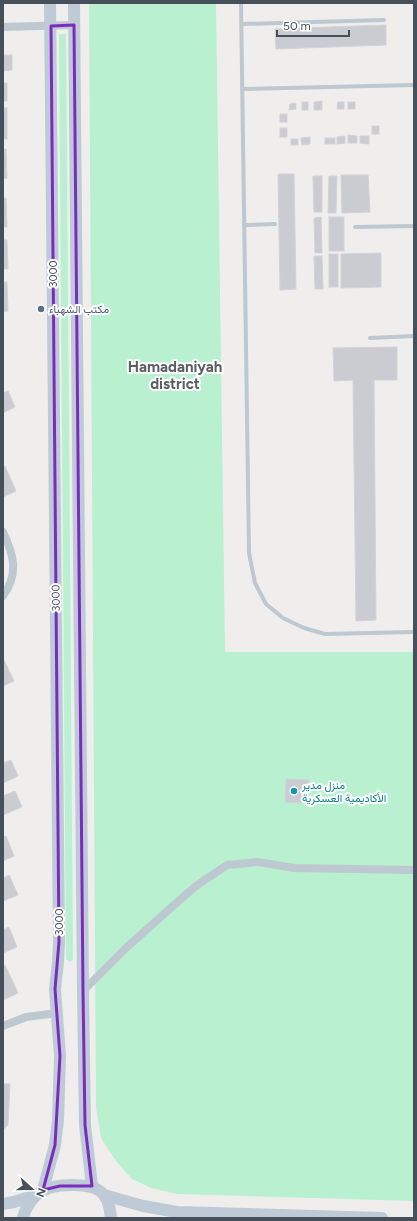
<svg xmlns="http://www.w3.org/2000/svg" width="417" height="1221" viewBox="0 0 417 1221" font-family="Figtree,Vazirmatn,sans-serif">
  <rect width="100%" height="100%" fill="#f0eded"/>
  <g fill="#b9f0cf">
    <path d="M 89,3 L 216,3 L 225,652 L 414,652 L 414,1201 L 177,1194 L 151,1188 L 132,1179 L 116,1161 L 101,1138 L 96,1107 Z"/>
    <path d="M 59,34 L 66,34 L 73,960 L 70,962 L 66,959 Z"/>
  </g>
  <g fill="#caccd2" stroke="#d1d3d9">
    <path d="M 386,25 L 386,45 L 276,49 L 275,29 Z"/>
    <path d="M 3,55 L 12,55 L 12,70 L 3,71 Z"/>
    <rect x="3" y="83" width="4" height="18"/>
    <path d="M 322,101 L 322,110 L 314,110 L 314,102 Z"/>
    <rect x="302" y="102" width="6" height="8"/>
    <path d="M 338,102 L 344,102 L 344,109 L 337,109 Z"/>
    <rect x="348" y="102" width="7" height="7"/>
    <path d="M 296,103 L 296,109 L 289,110 L 290,104 Z"/>
    <rect x="3" y="108" width="4" height="31"/>
    <rect x="280" y="114" width="7" height="8"/>
    <rect x="372" y="126" width="7" height="8"/>
    <rect x="280" y="128" width="7" height="9"/>
    <path d="M 348,135 L 357,136 L 357,143 L 348,143 Z"/>
    <path d="M 345,136 L 345,143 L 337,144 L 337,137 Z"/>
    <path d="M 360,136 L 369,136 L 369,144 L 360,143 Z"/>
    <path d="M 310,137 L 310,144 L 302,145 L 301,138 Z"/>
    <rect x="325" y="138" width="10" height="6"/>
    <rect x="291" y="139" width="7" height="6"/>
    <path d="M 3,149 L 6,149 L 7,178 L 3,179 Z"/>
    <path d="M 278,174 L 294,174 L 296,289 L 280,290 Z"/>
    <path d="M 341,175 L 368,175 L 370,212 L 342,213 Z"/>
    <path d="M 313,176 L 322,176 L 322,212 L 314,212 Z"/>
    <path d="M 329,176 L 337,176 L 336,213 L 328,213 Z"/>
    <path d="M 3,198 L 6,198 L 7,227 L 3,227 Z"/>
    <path d="M 321,217 L 322,253 L 315,253 L 314,218 Z"/>
    <rect x="329" y="217" width="15" height="34"/>
    <path d="M 3,240 L 7,240 L 8,269 L 3,269 Z"/>
    <path d="M 381,253 L 381,287 L 341,288 L 341,254 Z"/>
    <rect x="329" y="254" width="9" height="33"/>
    <path d="M 314,256 L 322,256 L 323,289 L 315,289 Z"/>
    <path d="M 3,282 L 7,282 L 8,311 L 3,312 Z"/>
    <path d="M 397,347 L 397,380 L 374,380 L 376,620 L 356,621 L 353,380 L 334,381 L 333,348 Z"/>
    <path d="M 8,391 L 15,407 L 3,413 L 3,393 Z"/>
    <path d="M 5,466 L 16,491 L 3,497 L 3,467 Z"/>
    <path d="M 3,658 L 14,681 L 3,686 Z"/>
    <path d="M 11,760 L 18,776 L 3,783 L 3,763 Z"/>
    <path d="M 286,779 L 309,780 L 309,791 L 303,791 L 302,803 L 285,802 Z"/>
    <path d="M 15,791 L 22,807 L 3,815 L 3,796 Z"/>
    <path d="M 6,836 L 14,856 L 3,861 L 3,838 Z"/>
    <path d="M 9,875 L 18,895 L 3,901 L 3,878 Z"/>
    <path d="M 9,927 L 17,947 L 3,953 L 3,930 Z"/>
    <path d="M 5,965 L 18,993 L 3,1000 L 3,966 Z"/>
    <path d="M 3,1084 L 10,1084 L 8,1125 L 3,1130 Z"/>
  </g>
  <g fill="none" stroke-linecap="round" stroke-linejoin="round">
    <g stroke="#bdc8d0" stroke-width="4">
      <path d="M 241,3 L 249,553 L 255,583 L 266,604 L 283,618 L 304,628 L 325,634 L 414,632"/>
      <path d="M 242,24 L 384,20"/>
      <path d="M 243,89 L 414,85"/>
      <path d="M 245,225 L 275,224"/>
      <path d="M 355,227 L 414,226"/>
      <path d="M 370,338 L 414,336"/>
    </g>
    <g stroke="#bdc8d0" stroke-width="8">
      <path d="M 3,27 L 74,25"/>
      <path d="M 3,532 C 14,555 19,574 3,596"/>
      <path d="M 83,991 L 126,948 L 174,905 L 196,886 L 227,865 L 258,862 L 294,868 L 414,870"/>
      <path d="M 3,1026 L 26,1017 L 58,1013"/>
    </g>
    <g stroke="#bfcad7" stroke-width="12">
      <path d="M 74,3 L 83,991 L 85,1125 L 92,1186"/>
      <path d="M 43,1190 L 55,1145 L 58,1120 L 60,1056 L 55,989 L 58,962 L 59,942 L 50,3"/>
      <path d="M 104,1195 L 143,1206 L 177,1212 L 382,1218"/>
      <path d="M 3,1204 L 14,1202 L 36,1195"/>
      <path d="M 23,1218 C 25,1208 33,1196 42,1191 C 55,1184 94,1181 104,1195 C 109,1201 110,1210 111,1218"/>
    </g>
  </g>
  <path fill="none" stroke="#7b2cbf" stroke-width="3" stroke-linejoin="round" d="M 74,25 L 83,991 L 85,1125 L 92,1186 L 60,1186 L 43,1190 L 55,1145 L 60,1056 L 55,989 L 59,942 L 51,26 Z"/>
  <circle fill="#5c6f8a" stroke="#fff" stroke-width="1.5" cx="41" cy="309" r="4"/>
  <circle fill="#0f9aa8" stroke="#fff" stroke-width="1.5" cx="294" cy="791" r="4"/>
  <g text-anchor="middle" dominant-baseline="central" stroke-width="4" stroke-linejoin="round" paint-order="stroke">
    <g font-size="11" fill="#45505b" stroke="#fff">
      <text transform="translate(53 274) rotate(-90)">3000</text>
      <text transform="translate(56 598) rotate(-91)">3000</text>
      <text transform="translate(59 922) rotate(-90)">3000</text>
    </g>
    <g font-size="11" fill="#4e5e75" stroke="#fff" text-anchor="start">
      <text x="49" y="309">مكتب الشهباء</text>
    </g>
    <g font-size="11" fill="#0d838f" stroke="#fff" text-anchor="start">
      <text x="302" y="785">منزل مدير<tspan x="302" dy="13">الأكاديمية العسكرية</tspan></text>
    </g>
    <g font-size="15" font-weight="bold" fill="#5a5d62" stroke="#fff">
      <text x="175" y="367">Hamadaniyah<tspan x="175" dy="17">district</tspan></text>
    </g>
  </g>
  <rect width="417" height="1221" fill="none" stroke="#45505b" stroke-width="8"/>
  <g transform="translate(32 1189) rotate(111)" stroke="#ffffff" stroke-width="3" paint-order="stroke">
  <path d="M0-3L7 15L0 10L-7 15Z" fill="#45505b"/>
  <text y="-6" font-size="11" font-weight="bold" text-anchor="middle" fill="#45505b">N</text>
  </g>
  <path d="M277 30v6h72v-6" fill="none" stroke="#45505b" stroke-width="2"/>
  <text x="283" y="30" font-size="12" fill="#45505b" stroke="#ffffff" stroke-width="3" paint-order="stroke">50 m</text>
</svg>
